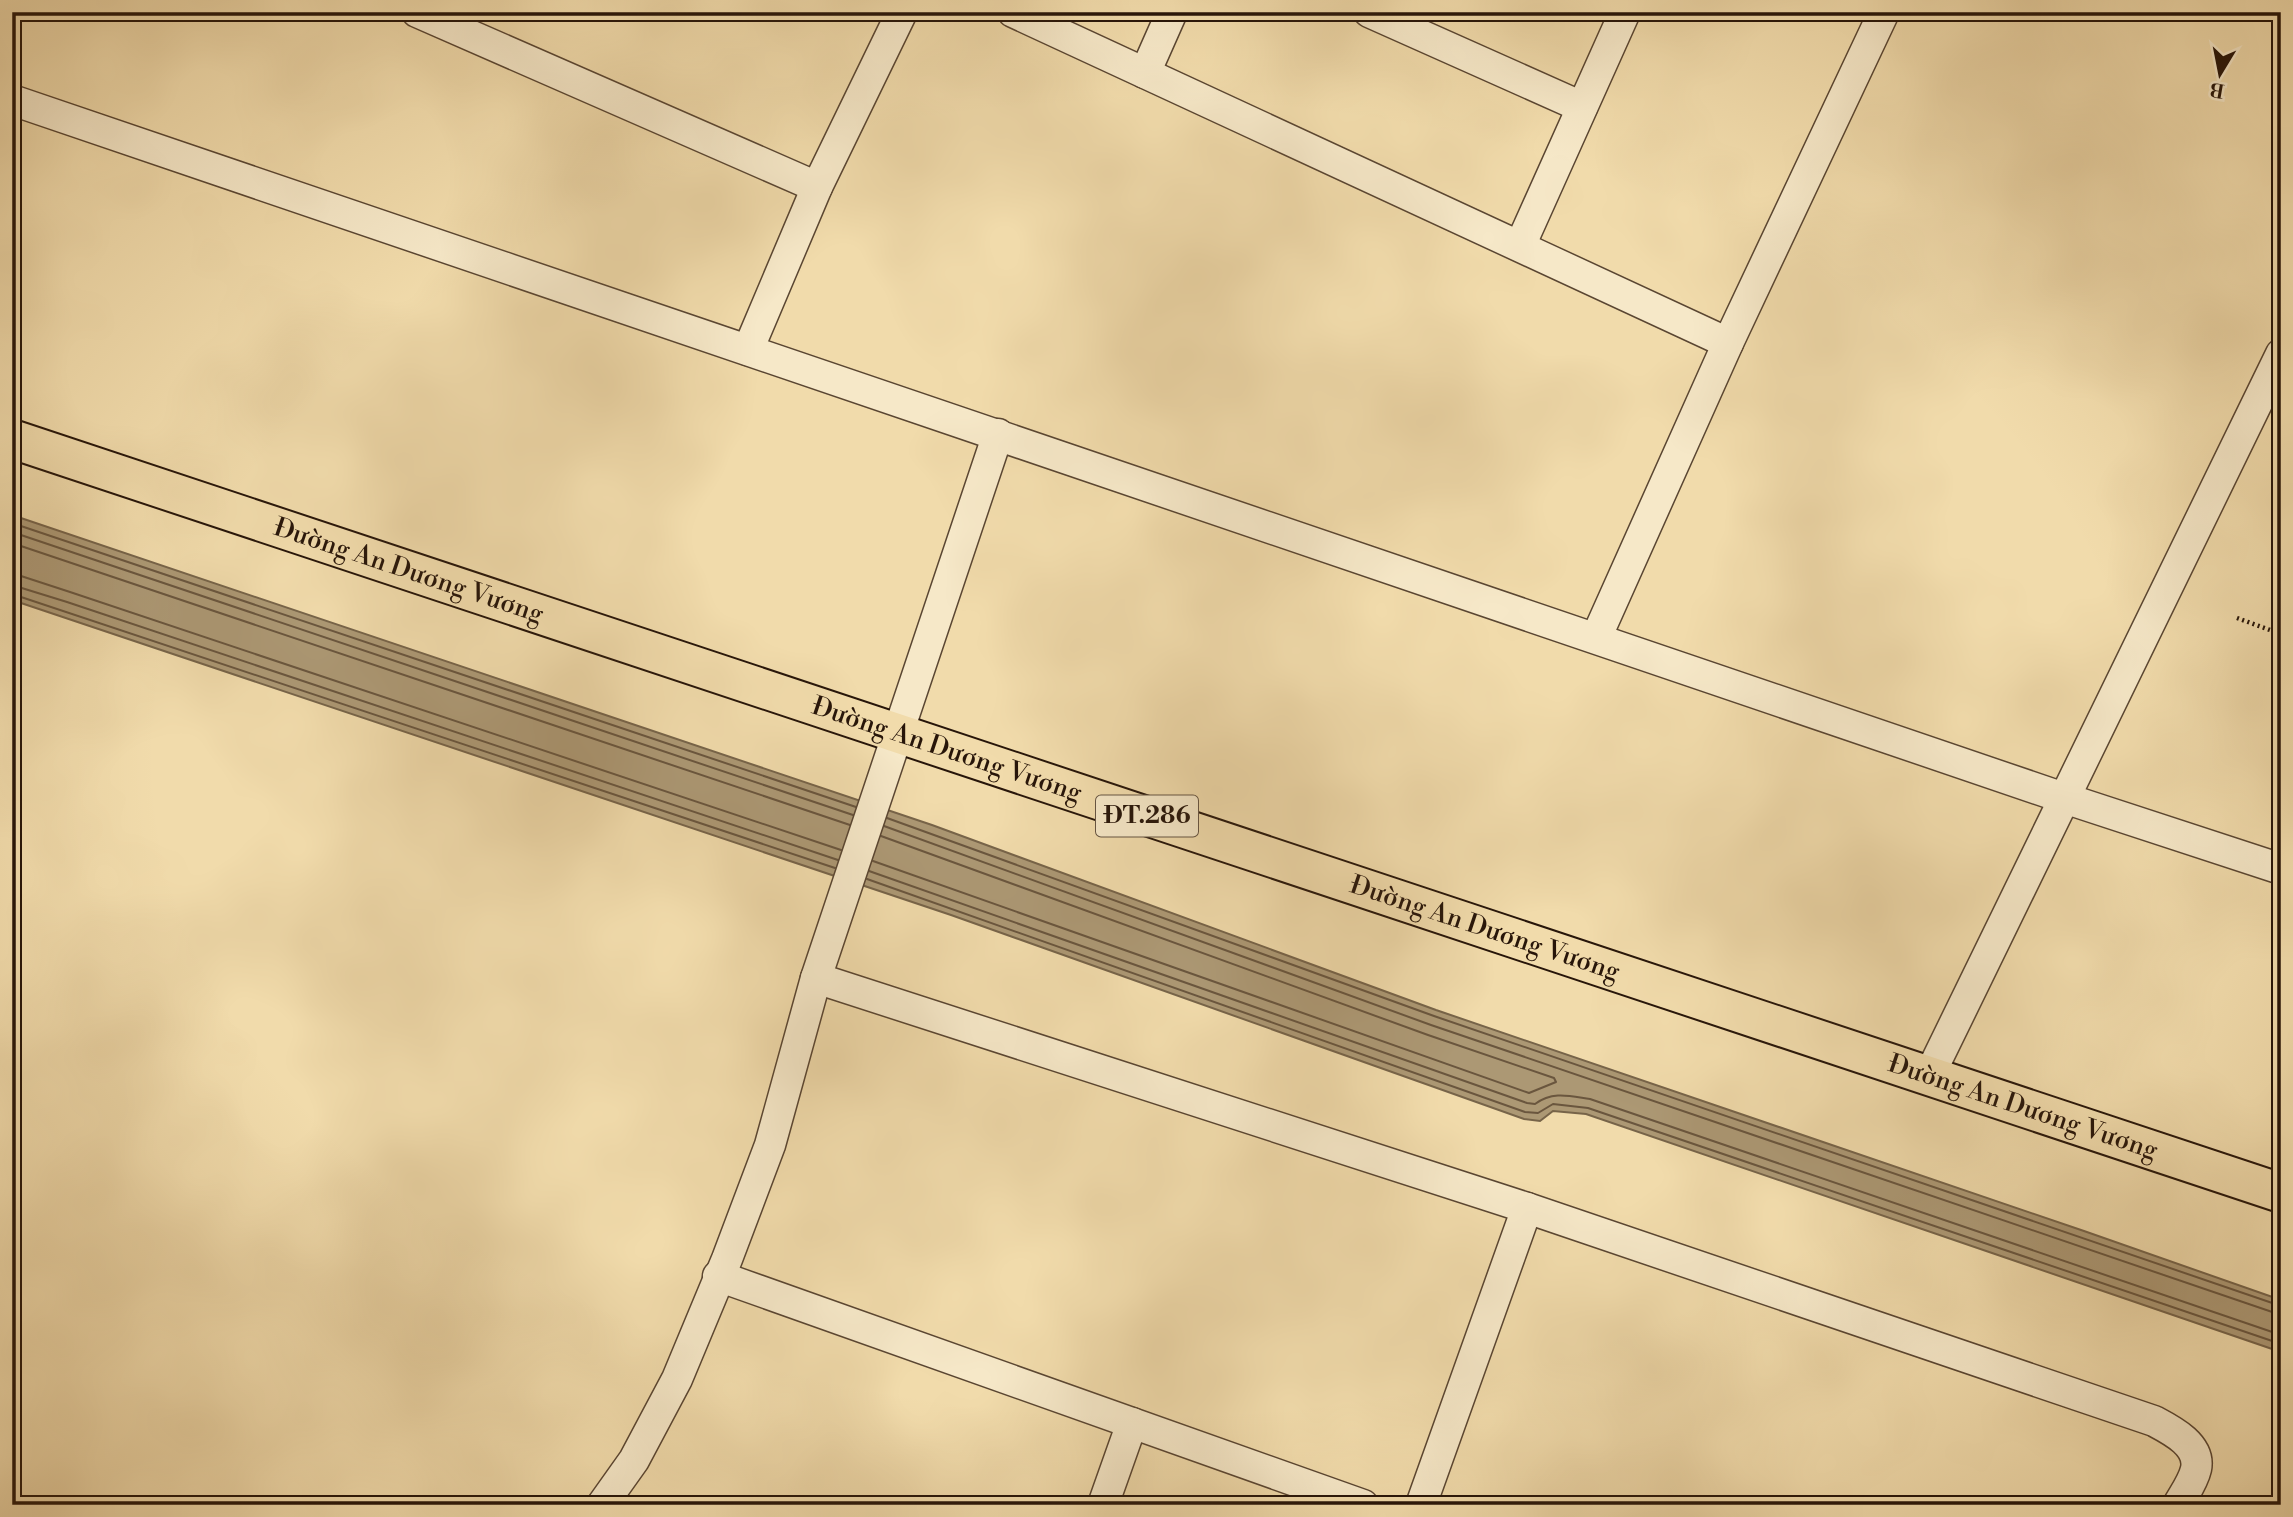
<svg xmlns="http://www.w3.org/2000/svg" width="2293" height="1517" viewBox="0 0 2293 1517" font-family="'Libre Bodoni',serif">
  <rect width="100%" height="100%" fill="#f1dbab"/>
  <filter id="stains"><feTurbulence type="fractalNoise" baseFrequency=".00286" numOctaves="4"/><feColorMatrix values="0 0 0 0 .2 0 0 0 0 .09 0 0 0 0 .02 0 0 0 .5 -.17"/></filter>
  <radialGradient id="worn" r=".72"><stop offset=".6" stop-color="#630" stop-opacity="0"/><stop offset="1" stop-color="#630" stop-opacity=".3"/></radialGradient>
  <path fill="#ac9874" stroke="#776449" stroke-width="2" d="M 12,515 L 932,825 L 1436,1010 L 2084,1231 L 2281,1300 L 2281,1352 L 1586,1114 L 1553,1111 L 1540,1121 L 1524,1119 L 951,915 L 12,600 Z"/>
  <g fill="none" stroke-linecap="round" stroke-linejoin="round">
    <g stroke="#6a563e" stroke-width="2">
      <path d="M 12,523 L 856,807"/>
      <path d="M 12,532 L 853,815"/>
      <path d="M 12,543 L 850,825"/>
      <path d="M 12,575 L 21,576 L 70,592 L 841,850"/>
      <path d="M 12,585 L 67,602 L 838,860"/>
      <path d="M 12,594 L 835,868"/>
      <path d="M 887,818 L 1434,1016 L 2281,1306"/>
      <path d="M 884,826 L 1431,1025 L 2281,1315"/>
      <path d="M 873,861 L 1529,1093 L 1556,1082 L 1554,1078 L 1428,1035 L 881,836"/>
      <path d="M 869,871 L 1527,1103 L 1535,1104 C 1553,1091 1569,1096 1590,1099 L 2281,1335"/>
      <path d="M 867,879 L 1525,1112 L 1538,1113 L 1553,1104 L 1588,1108 L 2281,1344"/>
    </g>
    <g stroke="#5a4632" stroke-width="33">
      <g id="street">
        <path d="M 417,12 L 817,187"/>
        <path d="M 1013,12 L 1728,343"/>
        <path d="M 1369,12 L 1582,107"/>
        <path d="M 1145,73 L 1172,12"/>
        <path d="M 12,100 L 2064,798 L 2281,869"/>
        <path d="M 1520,246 L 1625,12"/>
        <path d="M 748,350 L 817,187 L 902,12"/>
        <path d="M 1596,638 L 1728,343 L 1884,12"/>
        <path d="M 816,978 L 1527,1208 L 2154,1421 C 2171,1430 2201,1445 2196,1469 C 2193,1482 2184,1494 2178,1505"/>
        <path d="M 1929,1076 L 2281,354"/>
        <path d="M 718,1276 L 1363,1505"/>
        <path d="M 602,1505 L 634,1460 L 677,1379 L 727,1259 L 770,1145 L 816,978 L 998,434"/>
        <path d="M 1103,1505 L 1132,1423"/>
        <path d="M 1421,1505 L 1527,1208"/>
      </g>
    </g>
    <g stroke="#271509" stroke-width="42">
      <g id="primary">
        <path id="s1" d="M 12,439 L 2281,1193"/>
      </g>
    </g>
    <path stroke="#271509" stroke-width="4.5" stroke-dasharray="2 3.5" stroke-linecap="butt" d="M 2237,618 L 2281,634"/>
    <use href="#street" stroke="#f6e8c8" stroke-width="30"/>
    <use href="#primary" stroke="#f1dbab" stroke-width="38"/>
  </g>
  <g text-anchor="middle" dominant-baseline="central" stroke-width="5" stroke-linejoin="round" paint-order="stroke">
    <rect fill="#f6e8c8" stroke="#655442" stroke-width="2" x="1096" y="795.5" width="102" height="41" rx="5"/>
    <g font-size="24" font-weight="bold" fill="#271509">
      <text x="1147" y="816">ĐT.286</text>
    </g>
    <g font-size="26" fill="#271509" stroke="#f6e8c8">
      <text stroke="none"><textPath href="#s1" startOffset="418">Đường An Dương Vương</textPath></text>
      <text stroke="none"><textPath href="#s1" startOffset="985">Đường An Dương Vương</textPath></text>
      <text stroke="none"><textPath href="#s1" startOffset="1552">Đường An Dương Vương</textPath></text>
      <text stroke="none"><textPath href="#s1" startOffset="2119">Đường An Dương Vương</textPath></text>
    </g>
  </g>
  <rect width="2293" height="1517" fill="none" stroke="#f1dbab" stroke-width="42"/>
  <rect x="14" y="14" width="2265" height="1489" fill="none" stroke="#271509" stroke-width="3.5"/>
  <rect x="21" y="21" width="2251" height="1475" fill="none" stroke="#271509" stroke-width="2"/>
  <g transform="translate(2220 74) rotate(190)" stroke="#f6e8c8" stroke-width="5" paint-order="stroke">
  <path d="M0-5L12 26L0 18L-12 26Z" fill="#271509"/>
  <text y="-10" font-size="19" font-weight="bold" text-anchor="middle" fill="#271509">B</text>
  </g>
  <rect width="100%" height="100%" filter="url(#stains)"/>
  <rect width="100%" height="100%" fill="url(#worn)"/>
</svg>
